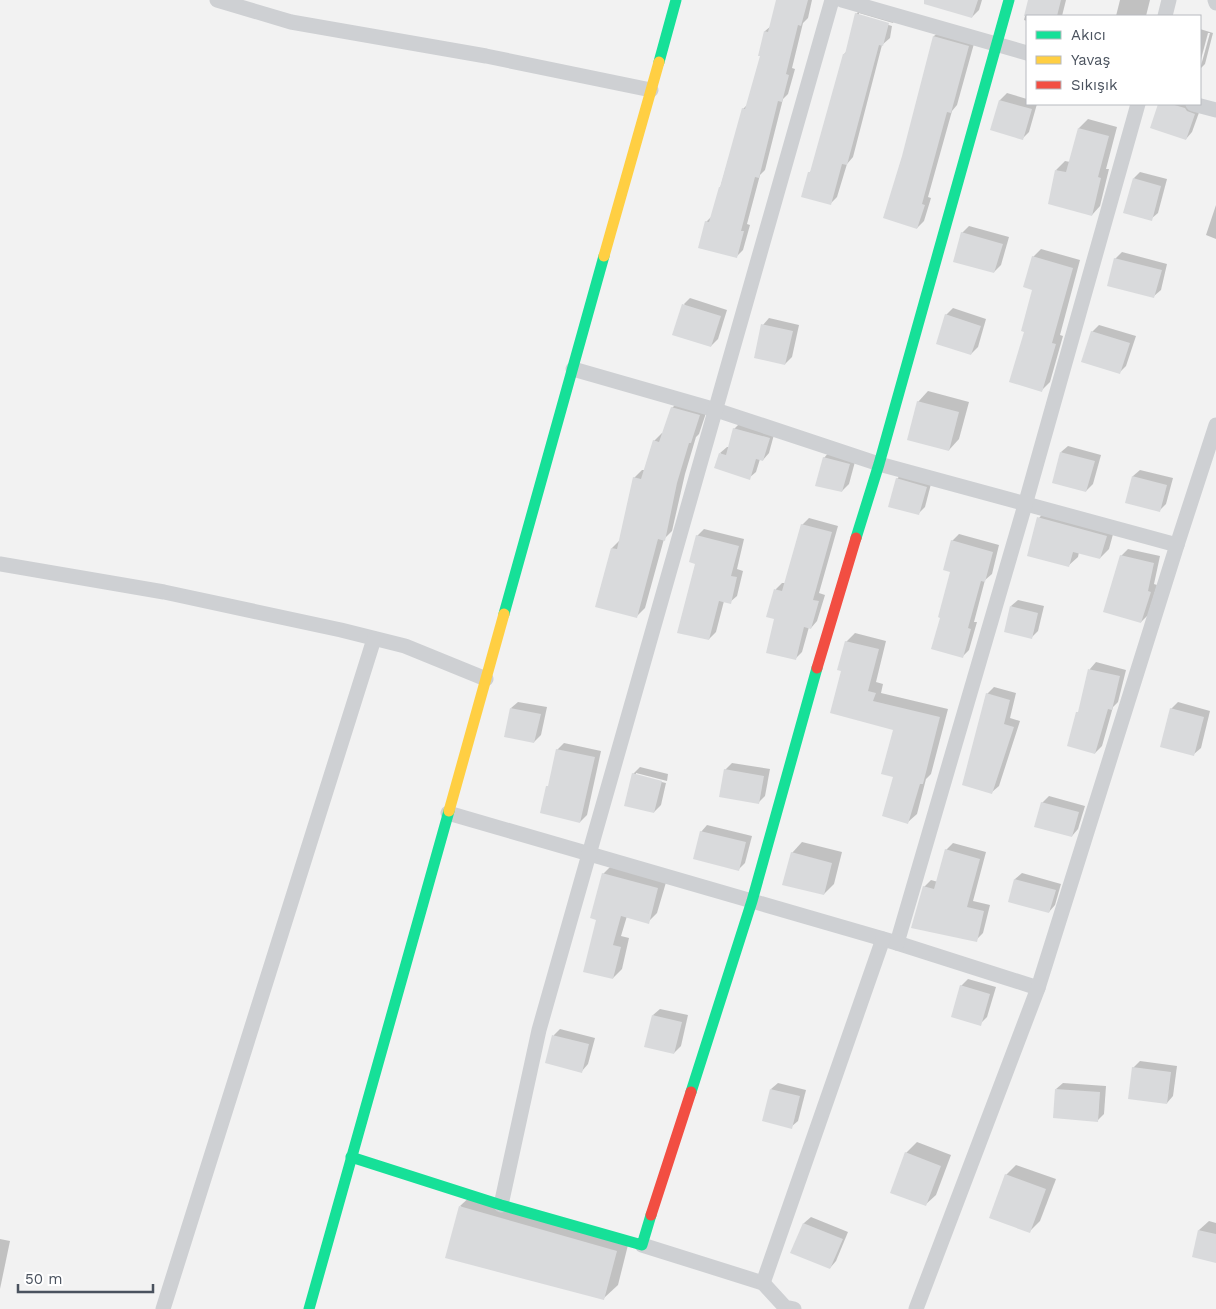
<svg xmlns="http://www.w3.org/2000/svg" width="1216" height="1309" viewBox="0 0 1216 1309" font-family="'Work Sans',sans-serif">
  <rect width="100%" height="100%" fill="#f2f2f2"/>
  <g fill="#0003">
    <path d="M 777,0 L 812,0 L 808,18 L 803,23 L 792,68 L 795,69 L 788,94 L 783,99 L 765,170 L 760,175 L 747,224 L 750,225 L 743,250 L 737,256 L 706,222 L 712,216 L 743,109 L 747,105 L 761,55 L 760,55 L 765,31 L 771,26 Z"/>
    <path d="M 946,0 L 982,0 L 979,10 L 972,17 Z"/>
    <path d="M 1029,0 L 1066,0 L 1062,16 L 1027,16 L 1027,21 L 1024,20 Z"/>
    <path d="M 1120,0 L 1150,0 L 1146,16 L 1116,16 Z"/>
    <path d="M 863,7 L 895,17 L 893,23 L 859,13 L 859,16 L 892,26 L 890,38 L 882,45 L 853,157 L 847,164 L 837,197 L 830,204 L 810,172 L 812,170 L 844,54 L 847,51 L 856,14 Z"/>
    <path d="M 1200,29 L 1213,33 L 1205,64 L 1200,69 L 1210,33 L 1208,33 L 1200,63 Z"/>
    <path d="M 941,30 L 975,40 L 957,105 L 952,111 L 928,197 L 931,198 L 924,221 L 917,228 L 903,157 L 934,36 Z"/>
    <path d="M 1007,93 L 1027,99 L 1027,104 L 1037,104 L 1029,132 L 1023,138 L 992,129 L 1000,100 Z"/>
    <path d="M 1160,104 L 1193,104 L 1201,107 L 1192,132 L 1186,139 L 1152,127 Z"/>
    <path d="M 1088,119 L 1117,127 L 1106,169 L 1109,169 L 1100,206 L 1092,215 L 1056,170 L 1065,161 L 1070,162 L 1079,128 Z"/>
    <path d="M 1140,172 L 1167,179 L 1158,213 L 1151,219 L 1134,178 Z"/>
    <path d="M 1216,205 L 1216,239 L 1206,235 Z"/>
    <path d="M 969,226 L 1009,237 L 1001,265 L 994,272 L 962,233 Z"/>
    <path d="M 1041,249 L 1080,260 L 1060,335 L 1063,336 L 1050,382 L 1042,390 L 1025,331 L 1034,289 L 1033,257 Z"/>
    <path d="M 1122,252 L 1167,264 L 1161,290 L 1154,296 L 1115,259 Z"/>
    <path d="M 690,298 L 727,310 L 718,339 L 711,346 L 684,304 Z"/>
    <path d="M 953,308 L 986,319 L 978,347 L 971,354 L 946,315 Z"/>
    <path d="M 769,318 L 799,325 L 792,357 L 785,364 L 763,325 Z"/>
    <path d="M 1099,325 L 1136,336 L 1126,366 L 1119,373 L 1092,332 Z"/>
    <path d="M 928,391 L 969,402 L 959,439 L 949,450 L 918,402 Z"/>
    <path d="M 680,400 L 708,407 L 699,434 L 696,437 L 685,474 L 672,531 L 664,539 L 645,608 L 637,616 L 596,606 L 612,548 L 620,540 L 634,478 L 642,470 L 645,470 L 654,441 L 662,433 L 664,433 L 672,408 Z"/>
    <path d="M 741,422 L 775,431 L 769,453 L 763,460 L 760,459 L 756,472 L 749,478 L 720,453 L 727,447 L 729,447 L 734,429 Z"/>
    <path d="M 1068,446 L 1101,455 L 1093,484 L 1086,491 L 1061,452 Z"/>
    <path d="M 830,451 L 856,458 L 849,484 L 842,491 L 824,458 Z"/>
    <path d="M 1140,470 L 1173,478 L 1166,504 L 1159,511 L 1126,502 L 1133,476 Z"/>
    <path d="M 903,472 L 932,480 L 925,507 L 918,514 L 897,479 Z"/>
    <path d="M 1048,508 L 1115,527 L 1109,549 L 1100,558 L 1079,552 L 1078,557 L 1068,566 L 1039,518 Z"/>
    <path d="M 809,518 L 838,526 L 819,593 L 825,595 L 817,621 L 811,628 L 809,627 L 802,652 L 795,659 L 776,618 L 768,616 L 776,589 L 782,583 L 785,583 L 802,525 Z"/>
    <path d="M 704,529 L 744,539 L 737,569 L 743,571 L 737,596 L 730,602 L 724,601 L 716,632 L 709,639 L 696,563 L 697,536 Z"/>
    <path d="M 959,534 L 999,545 L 992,574 L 985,580 L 974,622 L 977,622 L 969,650 L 962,657 L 952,541 Z"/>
    <path d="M 1128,549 L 1160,556 L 1154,584 L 1157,585 L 1148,615 L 1141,622 L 1121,556 Z"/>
    <path d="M 1018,600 L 1044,606 L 1038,631 L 1031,638 L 1011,606 Z"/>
    <path d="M 855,633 L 886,641 L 876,682 L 883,684 L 881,693 L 948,709 L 931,774 L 926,779 L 917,814 L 908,822 L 894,776 L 894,729 L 843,670 L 846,642 Z"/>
    <path d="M 1096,662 L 1126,670 L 1118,702 L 1113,707 L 1102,746 L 1095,753 L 1079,711 L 1090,669 Z"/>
    <path d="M 994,687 L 1016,693 L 1010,718 L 1020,721 L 999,786 L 992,792 L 987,694 Z"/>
    <path d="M 518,702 L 547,707 L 541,735 L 534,742 L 511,708 Z"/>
    <path d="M 1178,702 L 1210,711 L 1201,748 L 1194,754 L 1171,709 Z"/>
    <path d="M 564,743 L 601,751 L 587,815 L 580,822 L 550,784 L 557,750 Z"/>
    <path d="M 732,763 L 770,769 L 765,796 L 759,802 L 725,770 Z"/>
    <path d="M 640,767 L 668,774 L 667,781 L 636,773 L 636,776 L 666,783 L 661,805 L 654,812 L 633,774 Z"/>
    <path d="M 1049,796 L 1085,806 L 1078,829 L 1072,836 L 1042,803 Z"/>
    <path d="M 707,825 L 752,836 L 745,863 L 739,869 L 701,832 Z"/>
    <path d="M 802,842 L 842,852 L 834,884 L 824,894 L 792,853 Z"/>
    <path d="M 953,843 L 986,852 L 973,901 L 990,905 L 983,933 L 976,940 L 924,887 L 931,880 L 938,882 L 946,850 Z"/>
    <path d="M 613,864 L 667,879 L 657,913 L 648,922 L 627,916 L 621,936 L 629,938 L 622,969 L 613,978 L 598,919 L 603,874 Z"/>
    <path d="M 1022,873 L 1061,884 L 1055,905 L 1049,912 L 1009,901 L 1015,879 Z"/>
    <path d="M 968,979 L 996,987 L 987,1017 L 980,1024 L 961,986 Z"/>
    <path d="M 660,1009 L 688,1015 L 681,1046 L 674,1053 L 653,1015 Z"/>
    <path d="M 560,1029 L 595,1038 L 588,1064 L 582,1071 L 547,1062 L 554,1035 Z"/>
    <path d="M 1140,1061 L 1177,1066 L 1173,1096 L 1167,1103 L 1133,1068 Z"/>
    <path d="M 778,1083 L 806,1090 L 798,1121 L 791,1127 L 771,1089 Z"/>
    <path d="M 1063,1083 L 1106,1086 L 1104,1114 L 1097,1121 L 1056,1089 Z"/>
    <path d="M 917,1142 L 951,1155 L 936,1195 L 925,1205 L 906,1153 Z"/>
    <path d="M 1016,1165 L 1056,1179 L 1040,1221 L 1030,1231 L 1006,1175 Z"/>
    <path d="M 474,1193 L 630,1237 L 618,1285 L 604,1298 L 460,1206 Z"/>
    <path d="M 811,1217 L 848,1232 L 836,1261 L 830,1268 L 792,1252 L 804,1223 Z"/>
    <path d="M 1209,1221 L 1216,1223 L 1216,1261 L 1199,1230 Z"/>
    <path d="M 0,1239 L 10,1241 L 0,1289 Z"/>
  </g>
  <g fill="#d9dadc">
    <path d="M 776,0 L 808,0 L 801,26 L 798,25 L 786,74 L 789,75 L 782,102 L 778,101 L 759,178 L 755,177 L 741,231 L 744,231 L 737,258 L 698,248 L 705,221 L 709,222 L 719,187 L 720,187 L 742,108 L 745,109 L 760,56 L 758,56 L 764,31 L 768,32 Z"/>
    <path d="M 924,0 L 978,0 L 972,18 L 924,4 Z"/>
    <path d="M 1028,0 L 1061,0 L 1057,16 L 1024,16 Z"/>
    <path d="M 855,13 L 889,23 L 883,46 L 879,45 L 847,165 L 842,164 L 831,205 L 801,197 L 808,172 L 810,172 L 843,54 L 845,54 Z"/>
    <path d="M 933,36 L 969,46 L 951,113 L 947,112 L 922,204 L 925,205 L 917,229 L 883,218 L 902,156 Z"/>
    <path d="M 999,100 L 1032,109 L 1023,140 L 990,130 Z"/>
    <path d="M 1158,104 L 1171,104 L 1185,108 L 1187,111 L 1195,114 L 1186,140 L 1150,128 Z"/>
    <path d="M 1078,128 L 1109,136 L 1098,177 L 1101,178 L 1092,216 L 1048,204 L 1055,170 L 1066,172 Z"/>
    <path d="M 1133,178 L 1161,186 L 1152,221 L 1123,213 Z"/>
    <path d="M 961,232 L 1003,244 L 994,273 L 953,262 Z"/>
    <path d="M 1032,256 L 1073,268 L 1052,343 L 1056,344 L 1042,392 L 1009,382 L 1024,332 L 1021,331 L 1032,290 L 1023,287 Z"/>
    <path d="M 1114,258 L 1162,270 L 1154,298 L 1107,286 Z"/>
    <path d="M 682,304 L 721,316 L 711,347 L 672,335 Z"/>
    <path d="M 945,314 L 981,326 L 971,355 L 936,344 Z"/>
    <path d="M 761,324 L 793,331 L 785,365 L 754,358 Z"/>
    <path d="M 1091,331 L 1130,343 L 1120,374 L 1081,362 Z"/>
    <path d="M 917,401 L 959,412 L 949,451 L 907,440 Z"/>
    <path d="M 671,407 L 700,415 L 691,443 L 689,443 L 677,483 L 665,541 L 658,539 L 637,618 L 595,607 L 611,548 L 617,549 L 633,477 L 641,479 L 653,440 L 659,442 Z"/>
    <path d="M 733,428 L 770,438 L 763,461 L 756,459 L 750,480 L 714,468 L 719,453 L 726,455 Z"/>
    <path d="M 1060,452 L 1095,461 L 1086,492 L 1052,483 Z"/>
    <path d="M 823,457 L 850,464 L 842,492 L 815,486 Z"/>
    <path d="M 1132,476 L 1167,485 L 1160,512 L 1125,503 Z"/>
    <path d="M 896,478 L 927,487 L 919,515 L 888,507 Z"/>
    <path d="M 1037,517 L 1107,536 L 1100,559 L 1073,552 L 1069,567 L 1027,556 Z"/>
    <path d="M 801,524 L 832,532 L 813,600 L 819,601 L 811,629 L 804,627 L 796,660 L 766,653 L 774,619 L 766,617 L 774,589 L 782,591 Z"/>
    <path d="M 696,535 L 739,546 L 731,576 L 737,577 L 731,604 L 719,601 L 709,640 L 677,633 L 695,564 L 689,562 Z"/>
    <path d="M 951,540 L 993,552 L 985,582 L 981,581 L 968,628 L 971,629 L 963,658 L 931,649 L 940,618 L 938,617 L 950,572 L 943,570 Z"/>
    <path d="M 1120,555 L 1154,563 L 1148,591 L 1151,592 L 1141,623 L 1103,612 Z"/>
    <path d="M 1010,606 L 1038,613 L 1032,639 L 1004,632 Z"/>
    <path d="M 845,641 L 879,649 L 868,691 L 876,693 L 873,701 L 940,717 L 923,784 L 920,784 L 908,824 L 882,816 L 893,777 L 881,774 L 893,730 L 830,713 L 841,671 L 837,670 Z"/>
    <path d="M 1088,669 L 1120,676 L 1112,710 L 1108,709 L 1095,754 L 1067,746 L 1076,712 L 1078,712 Z"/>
    <path d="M 986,693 L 1010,700 L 1004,724 L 1014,727 L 992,794 L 962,785 Z"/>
    <path d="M 510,708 L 541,714 L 534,743 L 504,737 Z"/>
    <path d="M 1170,708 L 1204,717 L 1194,756 L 1160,747 Z"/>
    <path d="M 556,749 L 595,757 L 580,823 L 540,813 L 546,786 L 548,786 Z"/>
    <path d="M 724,769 L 764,776 L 759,804 L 719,797 Z"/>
    <path d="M 632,773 L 662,781 L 654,813 L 624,806 Z"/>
    <path d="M 1041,802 L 1079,812 L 1072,837 L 1034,827 Z"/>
    <path d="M 700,831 L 746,842 L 739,871 L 693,859 Z"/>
    <path d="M 945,849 L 980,859 L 967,907 L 984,911 L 977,942 L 911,928 L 923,886 L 934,889 Z"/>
    <path d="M 791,852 L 832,863 L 824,895 L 782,885 Z"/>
    <path d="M 602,873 L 658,888 L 649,924 L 621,916 L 613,945 L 621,947 L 613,979 L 583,972 L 596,920 L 590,918 Z"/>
    <path d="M 1014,879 L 1056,890 L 1049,913 L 1008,902 Z"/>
    <path d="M 960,985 L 990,994 L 981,1026 L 951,1017 Z"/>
    <path d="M 652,1015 L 682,1022 L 674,1054 L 644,1047 Z"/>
    <path d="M 552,1035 L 589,1044 L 582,1073 L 545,1063 Z"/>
    <path d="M 1132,1067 L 1171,1072 L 1167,1104 L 1128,1099 Z"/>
    <path d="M 770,1089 L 800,1096 L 792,1129 L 762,1121 Z"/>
    <path d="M 1055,1089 L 1100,1092 L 1098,1122 L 1053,1118 Z"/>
    <path d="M 905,1152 L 941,1166 L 926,1206 L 890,1193 Z"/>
    <path d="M 1005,1174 L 1046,1189 L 1030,1233 L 989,1218 Z"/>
    <path d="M 459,1206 L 617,1251 L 604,1300 L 445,1258 Z"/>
    <path d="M 803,1223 L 843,1239 L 830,1269 L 790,1253 Z"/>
    <path d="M 1198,1230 L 1216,1234 L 1216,1263 L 1192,1257 Z"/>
  </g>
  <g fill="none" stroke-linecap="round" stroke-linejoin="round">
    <g stroke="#ced0d3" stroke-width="15">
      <path d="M 217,0 L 291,22 L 486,56 L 651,90"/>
      <path d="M 842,0 L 1027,53"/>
      <path d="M 1215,0 L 1216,3"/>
      <path d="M 1165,16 L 1169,0"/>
      <path d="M 1193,104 L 1216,110"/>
      <path d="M 573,369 L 716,410 L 879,464 L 1177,545"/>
      <path d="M 0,564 L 164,592 L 341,630 L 405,646 L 486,679"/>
      <path d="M 448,813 L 897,943 L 1038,988"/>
      <path d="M 897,943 L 1025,505 L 1138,104"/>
      <path d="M 501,1205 L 539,1030 L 832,0"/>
      <path d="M 642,1245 L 763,1283 L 785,1307 L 794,1309"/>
      <path d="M 763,1283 L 883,939"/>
      <path d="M 163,1309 L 374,639"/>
      <path d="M 916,1309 L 1038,988 L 1177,545 L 1216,425"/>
    </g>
    <g stroke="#16e098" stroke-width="11">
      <path d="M 659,62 L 676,0"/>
      <path d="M 856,538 L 879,464 L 1009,0"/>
      <path d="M 504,614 L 604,256"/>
      <path d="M 691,1092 L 752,901 L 817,668"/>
      <path d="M 351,1157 L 501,1205 L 642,1245 L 651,1215"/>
      <path d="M 309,1309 L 449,811"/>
    </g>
    <g stroke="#ffcf43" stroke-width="11">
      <path d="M 604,256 L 659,62"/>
      <path d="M 449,811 L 504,614"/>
    </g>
    <g stroke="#f24e42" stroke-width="11">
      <path d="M 817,668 L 856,538"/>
      <path d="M 651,1215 L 691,1092"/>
    </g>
  </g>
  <rect x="1026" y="15" width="175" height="90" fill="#ffffff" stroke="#b7babf"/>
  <rect x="1036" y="31" width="25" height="8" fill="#16e098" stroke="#b7babf"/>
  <text x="1071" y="40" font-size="15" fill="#4a525e">Akıcı</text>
  <rect x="1036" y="56" width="25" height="8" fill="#ffcf43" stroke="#b7babf"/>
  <text x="1071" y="65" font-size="15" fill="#4a525e">Yavaş</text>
  <rect x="1036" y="81" width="25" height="8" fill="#f24e42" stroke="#b7babf"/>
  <text x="1071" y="90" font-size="15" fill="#4a525e">Sıkışık</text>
  <path d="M18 1284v8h135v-8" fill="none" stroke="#4a525e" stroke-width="2.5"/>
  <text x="25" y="1284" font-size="15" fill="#4a525e" stroke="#ffffff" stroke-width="4" paint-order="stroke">50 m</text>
</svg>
